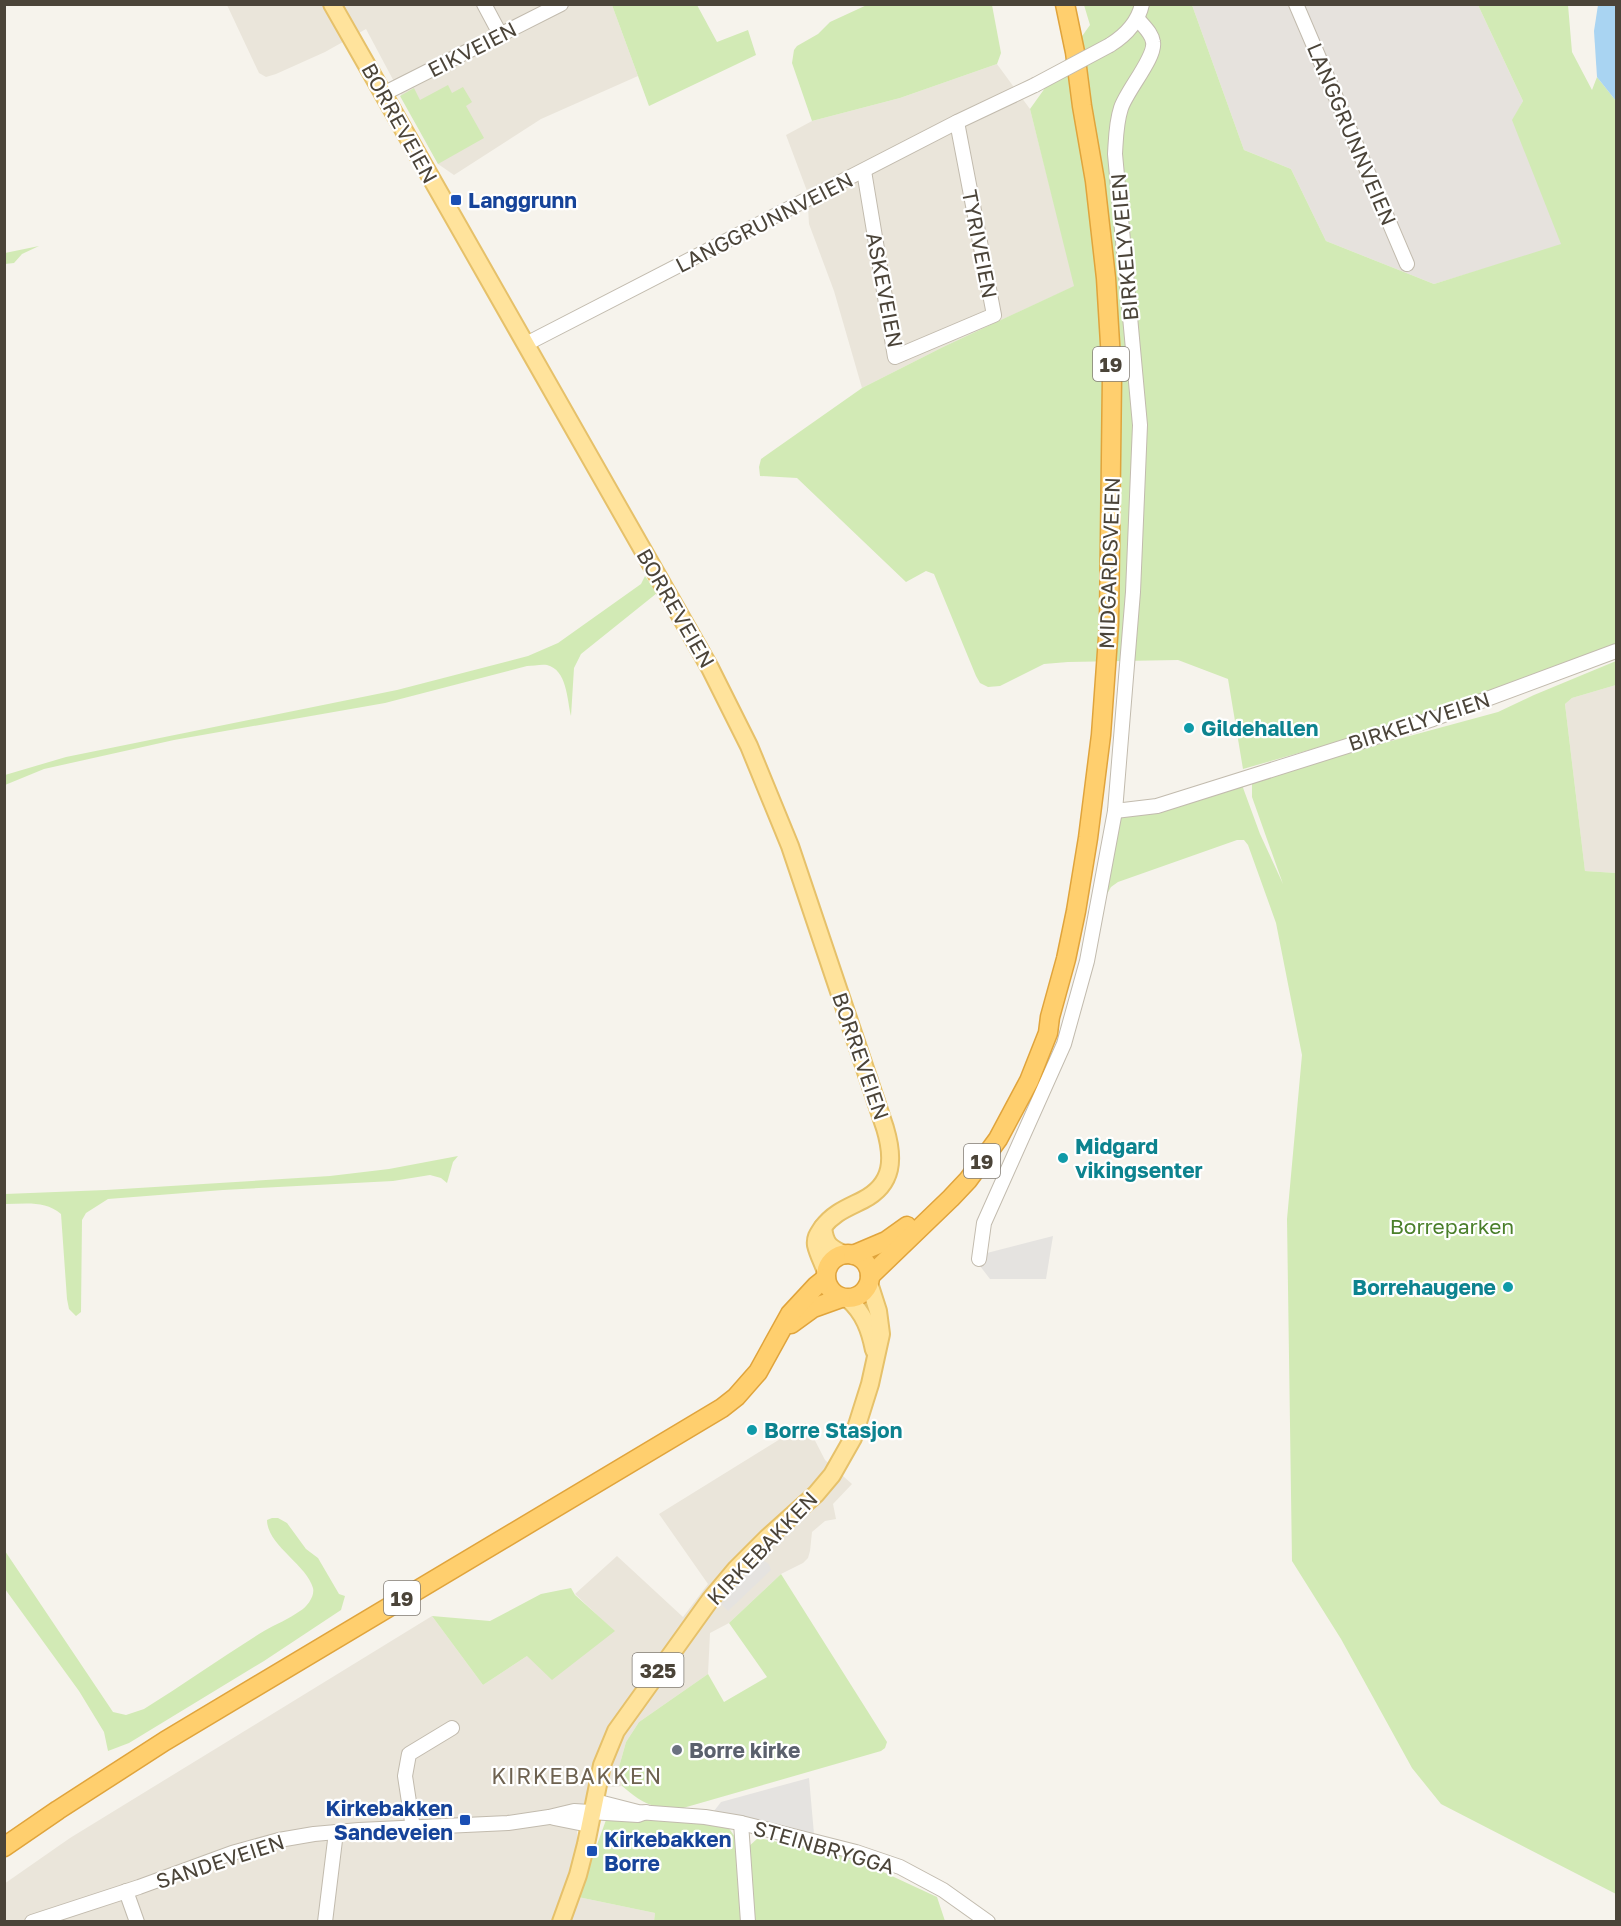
<svg xmlns="http://www.w3.org/2000/svg" width="1621" height="1926" viewBox="0 0 1621 1926" font-family="'Golos Text',sans-serif">
  <rect width="100%" height="100%" fill="#f6f3ec"/>
  <g fill="#eae5da">
    <path d="M 227,5 L 612,5 L 638,76 L 541,119 L 454,175 L 438,164 L 366,29 L 325,52 L 276,74 L 266,77 L 259,73 Z"/>
    <path d="M 997,64 L 1030,109 L 1075,286 L 943,347 L 862,388 L 834,291 L 809,224 L 807,191 L 786,135 L 812,121 L 900,98 Z"/>
    <path d="M 1616,685 L 1616,873 L 1585,871 L 1565,704 L 1572,698 Z"/>
    <path d="M 806,1423 L 825,1460 L 852,1484 L 833,1504 L 836,1519 L 825,1521 L 812,1532 L 810,1551 L 808,1558 L 803,1563 L 781,1574 L 729,1623 L 710,1633 L 708,1674 L 639,1722 L 626,1742 L 619,1767 L 622,1786 L 603,1788 L 577,1831 L 578,1897 L 655,1913 L 654,1921 L 5,1921 L 4,1884 L 70,1838 L 432,1616 L 483,1685 L 527,1656 L 614,1631 L 575,1594 L 617,1556 L 683,1617 L 708,1584 L 659,1514 Z"/>
  </g>
  <path fill="#e6e2dd" d="M 1192,5 L 1478,5 L 1523,101 L 1513,120 L 1562,245 L 1434,284 L 1326,241 L 1291,169 L 1244,150 Z"/>
  <g fill="#d2eab5">
    <path d="M 869,4 L 992,5 L 1001,53 L 997,64 L 900,98 L 812,121 L 792,63 L 794,50 L 797,46 L 818,34 L 830,22 Z"/>
    <path d="M 612,5 L 697,5 L 717,42 L 748,30 L 756,55 L 649,106 Z"/>
    <path d="M 1084,5 L 1192,5 L 1244,150 L 1291,169 L 1326,241 L 1434,284 L 1561,244 L 1512,120 L 1523,101 L 1478,5 L 1568,5 L 1572,52 L 1592,90 L 1597,77 L 1616,101 L 1616,653 L 1417,719 L 1243,769 L 1228,679 L 1178,660 L 1068,662 L 1044,664 L 1000,686 L 988,687 L 980,683 L 976,676 L 934,574 L 926,571 L 906,582 L 797,478 L 760,476 L 759,467 L 761,459 L 862,388 L 943,347 L 1074,286 L 1030,109 L 1090,25 Z"/>
    <path d="M 448,85 L 452,93 L 463,87 L 472,102 L 466,106 L 484,138 L 438,164 L 400,96 L 414,88 L 420,100 Z"/>
    <path d="M 39,246 L 22,254 L 14,263 L 5,264 L 5,253 Z"/>
    <path d="M 645,576 L 657,593 L 581,654 L 574,668 L 571,716 C 567,699 567,670 547,665 C 541,664 533,666 527,666 L 385,703 L 174,740 L 44,769 L 5,785 L 5,775 L 66,757 L 397,690 L 528,656 L 558,643 L 641,584 Z"/>
    <path d="M 1616,661 L 1616,685 L 1572,698 L 1565,704 L 1585,871 L 1616,873 L 1616,1894 L 1441,1804 L 1412,1768 L 1341,1639 L 1292,1561 L 1287,1219 L 1302,1055 L 1276,923 L 1248,845 L 1244,840 L 1237,840 L 1118,882 L 1111,887 L 1107,894 L 1116,828 L 1120,819 L 1128,813 L 1242,785 L 1260,834 L 1283,884 L 1252,797 L 1252,784 L 1262,776 L 1498,712 L 1534,695 Z"/>
    <path d="M 458,1156 L 453,1162 L 447,1183 L 441,1178 L 430,1175 L 393,1181 L 223,1190 L 108,1199 L 86,1213 L 82,1220 L 81,1312 L 76,1316 L 69,1309 L 67,1299 L 61,1214 C 45,1200 25,1204 5,1204 L 5,1194 L 106,1190 L 330,1176 L 389,1169 Z"/>
    <path d="M 272,1518 L 278,1518 L 287,1523 L 306,1549 L 318,1558 L 339,1594 L 345,1596 L 341,1610 L 264,1661 L 129,1743 L 108,1751 L 104,1732 L 79,1691 L 5,1589 L 5,1551 L 113,1712 L 126,1715 L 144,1709 C 184,1684 223,1656 264,1631 C 276,1624 289,1619 300,1611 C 307,1607 315,1596 313,1588 C 307,1565 267,1545 267,1520 Z"/>
    <path d="M 781,1574 L 887,1742 L 885,1748 L 881,1751 L 683,1808 C 652,1808 646,1806 622,1786 L 619,1767 L 626,1742 L 639,1722 L 708,1674 L 724,1702 L 767,1677 L 729,1623 Z"/>
    <path d="M 571,1588 L 575,1595 L 615,1631 L 552,1680 L 527,1656 L 483,1685 L 432,1616 L 490,1621 L 541,1594 Z"/>
    <path d="M 606,1820 L 682,1820 L 728,1827 L 735,1837 L 742,1921 L 654,1921 L 655,1913 L 578,1897 Z"/>
    <path d="M 758,1838 L 832,1853 L 881,1871 L 937,1897 L 945,1921 L 753,1921 L 747,1848 Z"/>
  </g>
  <g fill="#e5e3e0">
    <path d="M 1053,1236 L 1046,1279 L 990,1279 L 980,1266 L 987,1253 Z"/>
    <path d="M 762,1560 L 769,1564 L 771,1570 L 728,1611 L 720,1603 L 750,1570 Z"/>
    <path d="M 809,1778 L 814,1834 L 714,1811 L 721,1802 Z"/>
  </g>
  <path fill="#a9d4f2" d="M 1598,5 L 1616,5 L 1616,101 L 1597,77 L 1594,31 Z"/>
  <g fill="none" stroke-linecap="round" stroke-linejoin="round">
    <g stroke="#c2bbae" stroke-width="16">
      <g id="minor">
        <path d="M 484,4 L 500,34"/>
        <path d="M 1296,4 L 1407,264"/>
        <path d="M 1110,45 C 1126,35 1138,23 1142,4"/>
        <path d="M 383,94 L 561,4"/>
        <path d="M 864,171 L 895,357 L 994,315 L 957,122"/>
        <path d="M 526,344 L 957,122 L 1035,85"/>
        <path d="M 1115,811 L 1157,806 L 1433,719 L 1616,651"/>
        <path d="M 979,1259 L 984,1223 L 1064,1044 L 1087,961 L 1115,811 L 1133,592 L 1140,425 L 1115,154 C 1116,138 1116,123 1121,108 C 1127,90 1156,57 1153,42 C 1152,33 1143,26 1138,19"/>
        <path d="M 595,1801 L 638,1812 L 705,1817 L 741,1823 L 856,1852 L 900,1867 L 943,1890 L 988,1922"/>
        <path d="M 554,1818 L 589,1825"/>
        <path d="M 741,1823 L 748,1922"/>
        <path d="M 413,1828 L 405,1776 L 409,1754 L 452,1728"/>
        <path d="M 126,1891 L 137,1922"/>
        <path d="M 32,1922 L 139,1887 L 232,1853 L 279,1840 L 314,1834 L 359,1830 L 508,1823 L 549,1817 L 574,1811 L 638,1815 L 646,1812"/>
        <path d="M 325,1922 L 336,1832"/>
      </g>
    </g>
    <g stroke="#e6c16a" stroke-width="20">
      <g id="major">
        <path d="M 332,4 L 710,668 L 749,746 L 790,846 L 885,1128 C 894,1158 894,1184 863,1200 C 847,1208 833,1213 822,1228 C 818,1234 815,1238 816,1245 C 818,1254 823,1263 826,1272"/>
        <path d="M 823,1227 C 825,1245 830,1248 846,1255"/>
        <path d="M 848,1299 C 864,1313 870,1330 874,1350"/>
        <path d="M 561,1922 L 578,1875 L 586,1844 L 602,1765 L 616,1731 L 710,1600 L 736,1569 L 767,1538 L 816,1494 L 832,1475 L 853,1438 L 870,1384 L 881,1334 L 878,1311 L 869,1283"/>
      </g>
    </g>
    <g stroke="#e0a43c" stroke-width="21">
      <g id="highway">
        <circle cx="848" cy="1276" r="22"/>
        <path d="M 853,1255 L 886,1241 L 907,1226"/>
        <path d="M 870,1276 L 951,1198 L 968,1180 L 998,1139 L 1029,1081 L 1048,1033 L 1050,1017 L 1066,959 L 1076,911 L 1088,838 L 1101,735 L 1109,624 L 1112,376 L 1106,278 L 1095,181 L 1082,106 L 1075,52 L 1065,4"/>
        <path d="M 791,1324 L 813,1308 L 841,1298"/>
        <path d="M 4,1847 L 58,1810 L 165,1741 L 722,1408 L 736,1397 L 758,1372 L 790,1314 L 816,1286 L 826,1278"/>
      </g>
    </g>
    <use href="#minor" stroke="#fff" stroke-width="14"/>
    <use href="#major" stroke="#ffe39c" stroke-width="16"/>
    <use href="#highway" stroke="#ffcf6e" stroke-width="18"/>
    <g stroke="#c2bbae" stroke-width="16" stroke-linecap="butt">
      <path id="minor-bridge" d="M 1035,85 L 1110,45"/>
    </g>
    <use href="#minor-bridge" stroke="#fff" stroke-width="14"/>
  </g>
  <g fill="#1a4fb4" stroke="#fff" stroke-width="2">
    <rect x="450" y="194" width="12" height="12" rx="3"/>
    <rect x="459" y="1814" width="12" height="12" rx="3"/>
    <rect x="586" y="1845" width="12" height="12" rx="3"/>
  </g>
  <g fill="#0f9aa8" stroke="#fff" stroke-width="2">
    <circle cx="1189" cy="728" r="6"/>
    <circle cx="1063" cy="1158" r="6"/>
    <circle cx="1508" cy="1287" r="6"/>
    <circle cx="752" cy="1430" r="6"/>
  </g>
  <circle fill="#6b7280" stroke="#fff" stroke-width="2" cx="677" cy="1750" r="6"/>
  <g text-anchor="middle" dominant-baseline="central" stroke-width="4.5" stroke-linejoin="round" paint-order="stroke">
    <g fill="#fff" stroke="#817c74" stroke-width="1.5">
      <rect x="1093" y="347" width="36" height="34" rx="4.5"/>
      <rect x="964" y="1144" width="36" height="34" rx="4.5"/>
      <rect x="384" y="1581" width="36" height="34" rx="4.5"/>
      <rect x="632.5" y="1653" width="51" height="34" rx="4.5"/>
    </g>
    <g font-size="20" font-weight="bold" fill="#4b4439">
      <text x="1111" y="364">19</text>
      <text x="982" y="1161">19</text>
      <text x="402" y="1598">19</text>
      <text x="658" y="1670">325</text>
    </g>
    <g font-size="21" fill="#4b4439" stroke="#fff">
      <text transform="translate(472 49) rotate(-27)">EIKVEIEN</text>
      <text transform="translate(400 123) rotate(61)">BORREVEIEN</text>
      <text transform="translate(1352 134) rotate(67)">LANGGRUNNVEIEN</text>
      <text transform="translate(764 222) rotate(-27)">LANGGRUNNVEIEN</text>
      <text transform="translate(980 244) rotate(79)">TYRIVEIEN</text>
      <text transform="translate(1124 247) rotate(-95)">BIRKELYVEIEN</text>
      <text transform="translate(885 290) rotate(79)">ASKEVEIEN</text>
      <text transform="translate(1109 563) rotate(-88)">MIDGARDSVEIEN</text>
      <text transform="translate(676 608) rotate(60)">BORREVEIEN</text>
      <text transform="translate(1419 721) rotate(-18)">BIRKELYVEIEN</text>
      <text transform="translate(861 1056) rotate(71)">BORREVEIEN</text>
      <text transform="translate(762 1548) rotate(-46)">KIRKEBAKKEN</text>
      <text transform="translate(824 1847) rotate(16)">STEINBRYGGA</text>
      <text transform="translate(220 1861) rotate(-18)">SANDEVEIEN</text>
    </g>
    <g font-size="21" font-weight="bold" fill="#164399" stroke="#fff" text-anchor="start">
      <text x="468" y="200">Langgrunn</text>
      <text x="453" y="1808" text-anchor="end">Kirkebakken<tspan x="453" dy="24">Sandeveien</tspan></text>
      <text x="604" y="1839">Kirkebakken<tspan x="604" dy="24">Borre</tspan></text>
    </g>
    <g font-size="21" font-weight="bold" fill="#0d838f" stroke="#fff" text-anchor="start">
      <text x="1201" y="728">Gildehallen</text>
      <text x="1075" y="1146">Midgard<tspan x="1075" dy="24">vikingsenter</tspan></text>
      <text x="1496" y="1287" text-anchor="end">Borrehaugene</text>
      <text x="764" y="1430">Borre Stasjon</text>
    </g>
    <g font-size="21" fill="#4a7f2a" stroke="#fff">
      <text x="1452" y="1226">Borreparken</text>
    </g>
    <g font-size="21" font-weight="bold" fill="#5b616d" stroke="#fff" text-anchor="start">
      <text x="689" y="1750">Borre kirke</text>
    </g>
    <g font-size="22" letter-spacing="1.5" fill="#6e6250" stroke="#fff">
      <text x="577" y="1775">KIRKEBAKKEN</text>
    </g>
  </g>
  <rect width="1621" height="1926" fill="none" stroke="#4b4439" stroke-width="12"/>
</svg>
